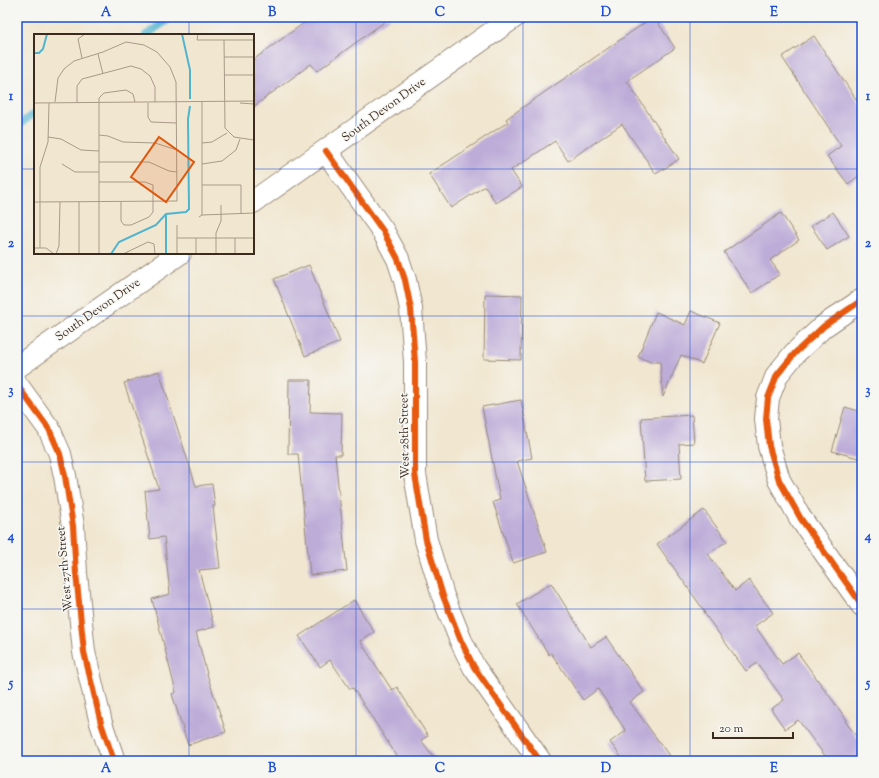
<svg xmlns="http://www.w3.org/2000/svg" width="879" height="778" viewBox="0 0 879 778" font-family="'Sorts Mill Goudy',serif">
  <rect width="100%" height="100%" fill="#f6f6f2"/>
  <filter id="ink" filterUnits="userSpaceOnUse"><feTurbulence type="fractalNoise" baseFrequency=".025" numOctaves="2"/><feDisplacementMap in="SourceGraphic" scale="8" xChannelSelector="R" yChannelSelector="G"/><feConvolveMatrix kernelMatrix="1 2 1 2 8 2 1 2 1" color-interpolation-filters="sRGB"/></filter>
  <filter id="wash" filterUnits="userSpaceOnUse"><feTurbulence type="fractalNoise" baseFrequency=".012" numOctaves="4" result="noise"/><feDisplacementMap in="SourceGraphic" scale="16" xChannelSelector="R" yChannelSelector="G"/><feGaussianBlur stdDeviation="0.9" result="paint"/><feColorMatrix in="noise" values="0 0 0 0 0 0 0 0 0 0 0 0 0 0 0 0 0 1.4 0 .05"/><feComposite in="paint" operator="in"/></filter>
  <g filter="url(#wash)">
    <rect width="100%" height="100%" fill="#f1e6cf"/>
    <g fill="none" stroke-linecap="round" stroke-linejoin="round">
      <g stroke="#50b4cf" stroke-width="8">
        <path d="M 146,35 L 172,17"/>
        <path d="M 17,126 L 35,113"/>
      </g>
    </g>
    <g id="blocks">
      <g fill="#bdacd8">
        <path d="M 312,17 L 391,17 L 317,71 L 311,64 L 253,107 L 253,60 Z"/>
        <path d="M 653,17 L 654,17 L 675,48 L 627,81 L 679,159 L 656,174 L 622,124 L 568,161 L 555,141 L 511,170 L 522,187 L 496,203 L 485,186 L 451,208 L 429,174 L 508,122 L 506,119 Z"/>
        <path d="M 814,36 L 862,108 L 862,178 L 860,175 L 848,184 L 827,156 L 841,146 L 782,57 Z"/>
        <path d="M 833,212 L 849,236 L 827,250 L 811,226 Z"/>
        <path d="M 781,213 L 799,240 L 770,260 L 780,274 L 752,293 L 724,252 Z"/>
        <path d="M 309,265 L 340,342 L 305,356 L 274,279 Z"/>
        <path d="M 485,294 L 522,295 L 521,360 L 484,359 Z"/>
        <path d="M 691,311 L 720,323 L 702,364 L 681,355 L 663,397 L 660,362 L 651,362 L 638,357 L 656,312 L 685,325 Z"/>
        <path d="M 159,371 L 196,486 L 212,484 L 215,506 L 213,506 L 220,568 L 199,570 L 214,627 L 196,632 L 207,674 L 226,732 L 188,745 L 172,694 L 176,692 L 152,599 L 170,594 L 164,537 L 150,539 L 145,491 L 159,489 L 124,383 Z"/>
        <path d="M 289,380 L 311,380 L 310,412 L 342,413 L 341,455 L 335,455 L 347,571 L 310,575 L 298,454 L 288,454 Z"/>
        <path d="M 521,400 L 532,458 L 517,461 L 547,552 L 513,563 L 493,502 L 500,500 L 482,407 Z"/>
        <path d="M 845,407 L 862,412 L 862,459 L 832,451 Z"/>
        <path d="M 692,415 L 694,443 L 679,444 L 681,479 L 645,481 L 641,418 Z"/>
        <path d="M 704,510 L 727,541 L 708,554 L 735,591 L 749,580 L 773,613 L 755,626 L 782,664 L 798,653 L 847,720 L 845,721 L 862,744 L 862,761 L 829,761 L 798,720 L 785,729 L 771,709 L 784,700 L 757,663 L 746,671 L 704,613 L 705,612 L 657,544 Z"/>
        <path d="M 551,583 L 591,647 L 606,637 L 644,692 L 630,702 L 673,761 L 624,761 L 610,742 L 626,731 L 598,689 L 583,700 L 551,653 L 549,655 L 517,604 Z"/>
        <path d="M 354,600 L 374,632 L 360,641 L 392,690 L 397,687 L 428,736 L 421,740 L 437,761 L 400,761 L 353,688 L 350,689 L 330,660 L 320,667 L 299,636 Z"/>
      </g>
    </g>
  </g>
  <g filter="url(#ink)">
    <use href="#blocks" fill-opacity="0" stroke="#968876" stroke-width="1"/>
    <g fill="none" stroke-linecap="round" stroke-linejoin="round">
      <g stroke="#968876" stroke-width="24">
        <g id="minor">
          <path d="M 326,151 L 383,231 L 398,259 L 405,280 L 411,309 L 415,362 L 415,474 L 426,540 L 443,596 L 461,641 L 474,667 L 540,761"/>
          <path d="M 253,202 L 514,17"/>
          <path d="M 862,300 L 824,326 L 795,353 L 777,375 L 768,398 L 766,419 L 769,446 L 779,480 L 801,519 L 862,605"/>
          <path d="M 17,367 L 180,253"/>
          <path d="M 17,385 L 49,429 L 60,454 L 65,476 L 73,526 L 76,573 L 84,652 L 101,723 L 114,761"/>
        </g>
      </g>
      <use href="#minor" stroke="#fff" stroke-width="22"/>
      <g stroke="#f6f6f2" stroke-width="8">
        <g id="cycleway">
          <path d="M 326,151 L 383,231 L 398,259 L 405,280 L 411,309 L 415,362 L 415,474 L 426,540 L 443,596 L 461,641 L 474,667 L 540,761"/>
          <path d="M 862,300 L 824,326 L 795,353 L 777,375 L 768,398 L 766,419 L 769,446 L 779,480 L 801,519 L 862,605"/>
          <path d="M 17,385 L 49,429 L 60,454 L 65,476 L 73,526 L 76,573 L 84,652 L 101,723 L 114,761"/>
        </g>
      </g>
      <use href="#cycleway" stroke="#e8590c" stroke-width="6"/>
    </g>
  </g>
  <path fill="none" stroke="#1d4ed8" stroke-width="1" stroke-opacity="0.55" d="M 189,17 L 189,35M 356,17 L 356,761M 523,17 L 523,761M 690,17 L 690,761M 17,169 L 35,169M 253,169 L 862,169M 189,253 L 189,761M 17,316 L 862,316M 17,462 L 862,462M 17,609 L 862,609"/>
  <g text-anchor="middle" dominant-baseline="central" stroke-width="3" stroke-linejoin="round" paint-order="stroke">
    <g font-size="12" fill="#3b2a1e" stroke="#f6f6f2">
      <text transform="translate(384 110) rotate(-36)">South Devon Drive</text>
      <text transform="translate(98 310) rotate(-35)">South Devon Drive</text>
      <text transform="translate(405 436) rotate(-91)">West 28th Street</text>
      <text transform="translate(65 569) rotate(-95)">West 27th Street</text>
    </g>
  </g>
  <g transform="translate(34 34)">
    <rect width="220" height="220" fill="#f1e6cf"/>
    <path fill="none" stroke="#50b4cf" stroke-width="2" d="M 148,0 L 156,36 L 156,65M 0,19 L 5,19 L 9,15 L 13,0M 132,181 L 132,220M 77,220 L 85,208 L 122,191 L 132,180 L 152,178 L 155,175 L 154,85 L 156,72"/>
    <path fill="none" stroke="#a89b88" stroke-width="1" d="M 164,0 L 163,6 L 220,6M 190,6 L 191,94 L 200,103 L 220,106M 64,20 L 69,40M 190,23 L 220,23M 48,24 L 44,5 L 51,0M 190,41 L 220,41M 21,68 L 24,44 L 30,35 L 40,27 L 69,18 L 92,8 L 110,11 L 123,18 L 136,33 L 142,48 L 143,167M 168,68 L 168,181M 0,69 L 220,67M 43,69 L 43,52 L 48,45 L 97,32 L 107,35 L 116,42 L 121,53 L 121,68M 114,69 L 114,83 L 117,88 L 143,89M 206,69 L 220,70M 65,101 L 74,102 L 89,108 L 121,109 L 143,116M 14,103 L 27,105 L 47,116 L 65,117M 168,109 L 178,108 L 193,99M 65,128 L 115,128 L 135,137 L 143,138M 28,130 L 41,138 L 65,138M 168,130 L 188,127 L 202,116 L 206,105M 65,148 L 111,148 L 119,151 L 119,178 L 115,183 L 97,191 L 90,191 L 87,187 L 87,168M 168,151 L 207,151 L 207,180M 0,168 L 143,167M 165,183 L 168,181 L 220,179M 143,191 L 143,220M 143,204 L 220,204M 162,204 L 162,220M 201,204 L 201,220M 220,204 L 220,220M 0,214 L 12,214 L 20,220M 6,214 L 6,133 L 14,108 L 15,69M 22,220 L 25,212 L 26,168M 45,220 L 45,168M 65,220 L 65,64 L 70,59 L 92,56 L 99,60 L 101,68M 89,220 L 114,208 L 120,210 L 121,220M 182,220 L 182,199 L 187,187 L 187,171"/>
    <path fill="#df570d" fill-opacity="0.15" stroke="#df570d" stroke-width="2" d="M 125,103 L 160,128 L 132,168 L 97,143 Z"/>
    <rect width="220" height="220" fill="none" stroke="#3b2a1e" stroke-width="2"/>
  </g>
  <rect width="879" height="778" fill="none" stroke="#f6f6f2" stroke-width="44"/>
  <path d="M713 732v6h80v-6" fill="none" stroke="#3b2a1e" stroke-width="2"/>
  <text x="719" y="732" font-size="12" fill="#3b2a1e" stroke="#f6f6f2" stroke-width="3" paint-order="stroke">20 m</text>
  <rect x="22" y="22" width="835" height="734" fill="none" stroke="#1d4ed8" stroke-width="1.5"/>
  <g font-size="13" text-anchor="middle" font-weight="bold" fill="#1d4ed8">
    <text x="106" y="16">A</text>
    <text x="272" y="16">B</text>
    <text x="440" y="16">C</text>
    <text x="606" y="16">D</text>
    <text x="774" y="16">E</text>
    <text x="11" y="100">1</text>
    <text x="868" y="100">1</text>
    <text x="11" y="247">2</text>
    <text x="868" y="247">2</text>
    <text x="11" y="394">3</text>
    <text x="868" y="394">3</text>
    <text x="11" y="540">4</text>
    <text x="868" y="540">4</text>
    <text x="11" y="687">5</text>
    <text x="868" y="687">5</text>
    <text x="106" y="772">A</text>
    <text x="272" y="772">B</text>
    <text x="440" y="772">C</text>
    <text x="606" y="772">D</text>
    <text x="774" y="772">E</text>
  </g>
</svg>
